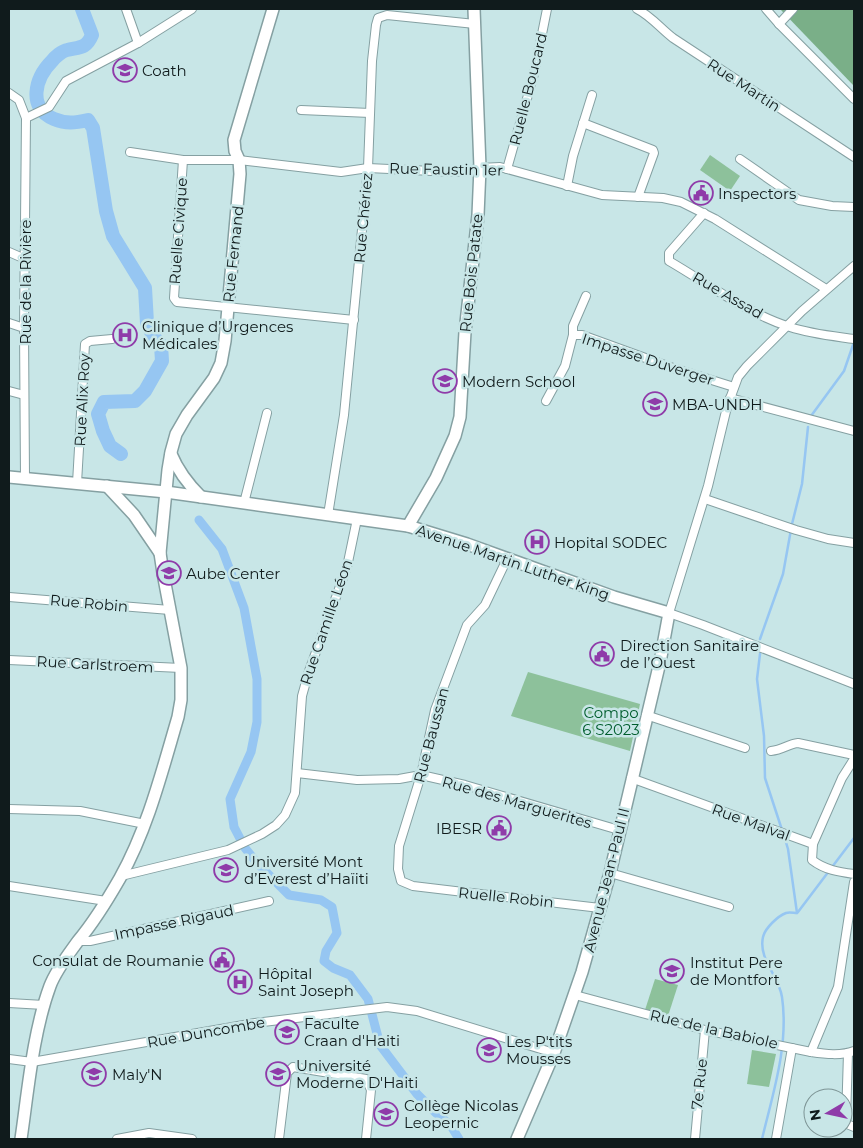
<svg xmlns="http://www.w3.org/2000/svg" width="863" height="1148" viewBox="0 0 863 1148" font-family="Montserrat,sans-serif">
  <rect width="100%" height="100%" fill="#c8e6e7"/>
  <g fill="#8dc19b">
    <path d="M 710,155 L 740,176 L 730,191 L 700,170 Z"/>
    <path d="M 528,672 L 640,704 L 630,751 L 511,716 Z"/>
    <path d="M 655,979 L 678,985 L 668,1016 L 645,1010 Z"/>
    <path d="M 752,1050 L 776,1054 L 769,1087 L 747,1084 Z"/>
  </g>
  <path fill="#7aaf88" d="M 780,9 L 854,9 L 854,86 Z"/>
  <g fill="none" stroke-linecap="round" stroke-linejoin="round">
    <g stroke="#96c6f2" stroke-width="2.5">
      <path d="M 811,416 L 844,371 L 853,345"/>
      <path d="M 760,639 L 783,574 L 792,524 L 802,484 L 808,427"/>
      <path d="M 760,654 L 757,679 L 764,736 L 765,778 L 782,830"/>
      <path d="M 784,836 L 788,849 L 797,913"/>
      <path d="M 798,912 L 854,838"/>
      <path d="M 762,1139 C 773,1093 789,1045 782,997 C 779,976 758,959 763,937 C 765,928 778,916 786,913 C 789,912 794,913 797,913"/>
    </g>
    <path stroke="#96c6f2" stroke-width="9" d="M 199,520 L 222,549 L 244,608 L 257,679 L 257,722 L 251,752 L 230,799 L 234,827 L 245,848 L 257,863 L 289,895 L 321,900 L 332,907 L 337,933 L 326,951 L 324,961 L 333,968 L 350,975 L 368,999 L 380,1045 L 417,1094 L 435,1112 L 451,1126 L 459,1139"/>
    <path stroke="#96c6f2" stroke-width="14" d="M 82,9 L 92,35 C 86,49 80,47 67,50 C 62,51 55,57 52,61 C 35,78 27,108 54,119 C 66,124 75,123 88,120 L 93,128 L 106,211 L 113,236 L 145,288 L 147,323 L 153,336 L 161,345 L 162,361 L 145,391 L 135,401 L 104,402 L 98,414 L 103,431 L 110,446 L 121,454"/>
    <g stroke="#85a0a2" stroke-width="10">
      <g id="street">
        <path d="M 126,9 L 138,43"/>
        <path d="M 637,9 C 651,16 661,29 673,38 L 854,157"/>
        <path d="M 766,9 L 779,24 L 854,99"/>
        <path d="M 779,24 L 793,9"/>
        <path d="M 9,93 L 19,100 L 26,118 L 24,328 L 25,479"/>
        <path d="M 301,110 L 370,113"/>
        <path d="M 26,118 L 49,107 L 66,81 L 138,43 L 192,9"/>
        <path d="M 583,123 L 653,150 L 654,153 L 638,197"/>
        <path d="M 130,152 L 183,160 L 239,160 L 341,172 L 368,168 L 454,172 L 468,171 L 480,168 L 500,167 L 602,195 L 663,198 L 681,202 L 715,219 L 826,289"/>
        <path d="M 740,159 L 799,200 L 832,206 L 854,207"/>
        <path d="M 183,160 L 174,298 L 177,302 L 354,320"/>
        <path d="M 507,169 L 534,74 L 547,9"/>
        <path d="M 567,186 L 573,156 L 592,95"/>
        <path d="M 704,213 L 669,253 L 669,261 C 707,283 748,314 790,327 C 811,334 833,336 854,339"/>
        <path d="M 9,252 L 25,259"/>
        <path d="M 854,266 L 802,311 L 747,366 L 738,377 L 727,407 L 708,486 L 669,613 L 703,625 L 854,684"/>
        <path d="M 9,323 L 24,328"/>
        <path d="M 573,335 L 582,335 L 673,368 L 734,387"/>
        <path d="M 9,391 L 24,395"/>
        <path d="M 730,398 L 854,431"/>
        <path d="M 546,401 L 565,366 L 573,335 L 573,326 L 586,296"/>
        <path d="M 77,483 L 85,344 L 90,341 L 112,339"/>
        <path d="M 705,499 L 796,530 L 828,539 L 854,543"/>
        <path d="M 244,503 L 267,413"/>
        <path d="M 328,515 L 344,415 L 368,168 L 372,61 L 376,25 L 378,18 L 387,15 L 475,24"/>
        <path d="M 507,559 L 485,605 L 467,625 L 435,710 L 421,775 L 399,846 L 398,869 L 401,881 L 413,886 L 600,908"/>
        <path d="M 9,597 L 170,610"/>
        <path d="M 9,660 L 181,668"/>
        <path d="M 646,715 L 745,748"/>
        <path d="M 771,751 C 783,750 788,744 798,743 L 854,755"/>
        <path d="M 297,773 L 357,780 L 399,779 L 421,775 L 465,785 L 619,830"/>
        <path d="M 631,778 L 813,844 L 812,860 C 825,870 839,872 854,874"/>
        <path d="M 9,809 L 80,811 L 145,824"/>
        <path d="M 813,844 L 842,778 L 854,759"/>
        <path d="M 610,873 L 729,907"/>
        <path d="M 121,876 L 228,850 L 262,834 L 276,825 L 285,815 L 295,793 L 302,696 L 309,671 L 347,567 L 357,519"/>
        <path d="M 9,886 L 106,901"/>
        <path d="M 79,941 L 90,941 L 269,901"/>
        <path d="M 575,995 L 705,1030 L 811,1052 C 825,1054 841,1056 854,1051"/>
        <path d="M 9,1003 L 44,1005"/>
        <path d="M 811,1052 L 838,987 L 854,882"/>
        <path d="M 848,1053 L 846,1120 L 847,1124 L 854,1127"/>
        <path d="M 9,1059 L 32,1062 L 255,1023 L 387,1007 L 417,1011 L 554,1053"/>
        <path d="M 117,1139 L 149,1133 L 192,1139"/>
        <path d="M 279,1139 L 287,1073 L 293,1067 L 366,1079 L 371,1090 L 366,1139"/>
        <path d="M 695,1139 L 705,1030"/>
        <path d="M 776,1139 L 792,1048"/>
      </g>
    </g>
    <g stroke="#85a0a2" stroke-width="14">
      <g id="secondary">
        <path d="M 171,454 C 178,471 187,483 201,497"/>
        <path d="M 9,477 L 166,492 L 408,526 L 467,544 L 614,597 L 669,613 L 660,662 L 610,873 L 582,972 L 554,1053 L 517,1139"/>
        <path d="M 107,486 L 134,515 L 160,553"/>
        <path d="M 408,526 L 436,478 L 455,436 L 460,417 L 465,332 L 478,215 L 480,168 L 474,9"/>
        <path d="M 21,1139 C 28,1091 33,1032 50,986 C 56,970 68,955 78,941 C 94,922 108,899 120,878 C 148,828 162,771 178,717 L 181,700 L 181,668 L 163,573 L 160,553 L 168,470 L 171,452 L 176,434 L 187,415 L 214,378 L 221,363 L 225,341 L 240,174 L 239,160 L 235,151 L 234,140 L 273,9"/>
      </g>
    </g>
    <use href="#street" stroke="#fff" stroke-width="8"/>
    <use href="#secondary" stroke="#fff" stroke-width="11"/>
  </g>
  <defs>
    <g id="university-ring" transform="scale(1.25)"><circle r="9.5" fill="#c8e6e7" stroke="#8f3ba9" stroke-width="1.5"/><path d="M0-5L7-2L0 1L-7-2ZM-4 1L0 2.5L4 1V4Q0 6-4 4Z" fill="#8f3ba9"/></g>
    <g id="civic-ring" transform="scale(1.25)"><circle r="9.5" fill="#c8e6e7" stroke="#8f3ba9" stroke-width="1.5"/><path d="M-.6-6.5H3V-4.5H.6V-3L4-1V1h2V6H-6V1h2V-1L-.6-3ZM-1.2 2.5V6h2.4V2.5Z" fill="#8f3ba9"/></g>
    <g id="hospital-ring" transform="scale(1.25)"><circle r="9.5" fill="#c8e6e7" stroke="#8f3ba9" stroke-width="1.5"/><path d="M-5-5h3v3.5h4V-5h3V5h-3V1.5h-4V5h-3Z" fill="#8f3ba9"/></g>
    <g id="school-ring" transform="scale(1.25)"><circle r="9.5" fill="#c8e6e7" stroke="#8f3ba9" stroke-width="1.5"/><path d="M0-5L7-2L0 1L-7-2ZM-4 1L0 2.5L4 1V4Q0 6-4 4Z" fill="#8f3ba9"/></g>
  </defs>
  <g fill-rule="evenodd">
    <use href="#university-ring" x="125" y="70"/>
    <use href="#civic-ring" x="701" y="193"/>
    <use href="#hospital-ring" x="125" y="335"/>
    <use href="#university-ring" x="445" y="381"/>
    <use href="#university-ring" x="655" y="404"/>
    <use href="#hospital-ring" x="537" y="542"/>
    <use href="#university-ring" x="169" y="573"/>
    <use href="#civic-ring" x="602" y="654"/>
    <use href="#civic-ring" x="499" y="828"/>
    <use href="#university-ring" x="226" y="870"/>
    <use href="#civic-ring" x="222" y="960"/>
    <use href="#school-ring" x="672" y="971"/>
    <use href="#hospital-ring" x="240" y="982"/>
    <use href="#university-ring" x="287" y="1032"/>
    <use href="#school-ring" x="489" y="1050"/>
    <use href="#school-ring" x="94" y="1074"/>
    <use href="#university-ring" x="278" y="1074"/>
    <use href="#school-ring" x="386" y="1114"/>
  </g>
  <g text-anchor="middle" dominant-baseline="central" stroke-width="5" stroke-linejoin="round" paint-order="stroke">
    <g font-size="15" fill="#101b1c" stroke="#c8e6e7" text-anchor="start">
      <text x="142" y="70">Coath</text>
      <text x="718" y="193">Inspectors</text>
      <text x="142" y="326">Clinique d’Urgences<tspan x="142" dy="17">Médicales</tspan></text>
      <text x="462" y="381">Modern School</text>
      <text x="672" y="404">MBA-UNDH</text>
      <text x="554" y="542">Hopital SODEC</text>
      <text x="186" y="573">Aube Center</text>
      <text x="620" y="645">Direction Sanitaire<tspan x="620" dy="17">de l’Ouest</tspan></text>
      <text x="482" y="828" text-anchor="end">IBESR</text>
      <text x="244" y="861">Université Mont<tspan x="244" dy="17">d’Everest d’Haïiti</tspan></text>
      <text x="204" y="960" text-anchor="end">Consulat de Roumanie</text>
      <text x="690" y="962">Institut Pere<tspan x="690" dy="17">de Montfort</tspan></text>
      <text x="258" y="973">Hôpital<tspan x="258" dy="17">Saint Joseph</tspan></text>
      <text x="304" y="1023">Faculte<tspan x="304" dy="17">Craan d'Haiti</tspan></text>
      <text x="506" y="1041">Les P'tits<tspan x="506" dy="17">Mousses</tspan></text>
      <text x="296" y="1065">Université<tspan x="296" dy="17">Moderne D'Haiti</tspan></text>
      <text x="112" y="1074">Maly'N</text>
      <text x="404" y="1105">Collège Nicolas<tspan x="404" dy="17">Leopernic</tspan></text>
    </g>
    <g font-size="15" fill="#101b1c" stroke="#c8e6e7">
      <text transform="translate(744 85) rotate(33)">Rue Martin</text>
      <text transform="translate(528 89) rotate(-76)">Ruelle Boucard</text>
      <text transform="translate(446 169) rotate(1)">Rue Faustin 1er</text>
      <text transform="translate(363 218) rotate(-85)">Rue Chériez</text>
      <text transform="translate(178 231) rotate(-86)">Ruelle Civique</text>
      <text transform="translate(233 254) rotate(-84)">Rue Fernand</text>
      <text transform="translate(471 273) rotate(-84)">Rue Bois Patate</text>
      <text transform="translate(25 282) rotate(-90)">Rue de la Rivière</text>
      <text transform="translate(728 295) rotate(30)">Rue Assad</text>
      <text transform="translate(648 359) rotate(18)">Impasse Duverger</text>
      <text transform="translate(82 400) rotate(-87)">Rue Alix Roy</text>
      <text transform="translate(513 562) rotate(19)">Avenue Martin Luther King</text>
      <text transform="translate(89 603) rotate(5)">Rue Robin</text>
      <text transform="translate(326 622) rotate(-71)">Rue Camille Léon</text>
      <text transform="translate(95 664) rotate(3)">Rue Carlstroem</text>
      <text transform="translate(431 735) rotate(-75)">Rue Baussan</text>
      <text transform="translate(517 802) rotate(16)">Rue des Marguerites</text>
      <text transform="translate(751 822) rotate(20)">Rue Malval</text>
      <text transform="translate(606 880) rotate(-76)">Avenue Jean-Paul II</text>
      <text transform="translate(506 897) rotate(6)">Ruelle Robin</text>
      <text transform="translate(174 922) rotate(-12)">Impasse Rigaud</text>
      <text transform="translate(714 1029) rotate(13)">Rue de la Babiole</text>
      <text transform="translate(206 1032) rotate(-10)">Rue Duncombe</text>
      <text transform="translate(699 1084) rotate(-84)">7e Rue</text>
    </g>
    <g font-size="15" fill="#005d2d" stroke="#c8e6e7">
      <text x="611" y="712">Compo<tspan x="611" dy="17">6 S2023</tspan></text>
    </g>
  </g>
  <rect width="863" height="1148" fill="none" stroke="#101b1c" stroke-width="20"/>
  <g transform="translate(828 1113) rotate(261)"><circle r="24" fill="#c8e6e7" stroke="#7e9596"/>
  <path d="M0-4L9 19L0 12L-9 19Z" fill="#8f3ba9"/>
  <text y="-8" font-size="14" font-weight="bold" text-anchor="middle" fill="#101b1c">N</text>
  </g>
</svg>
